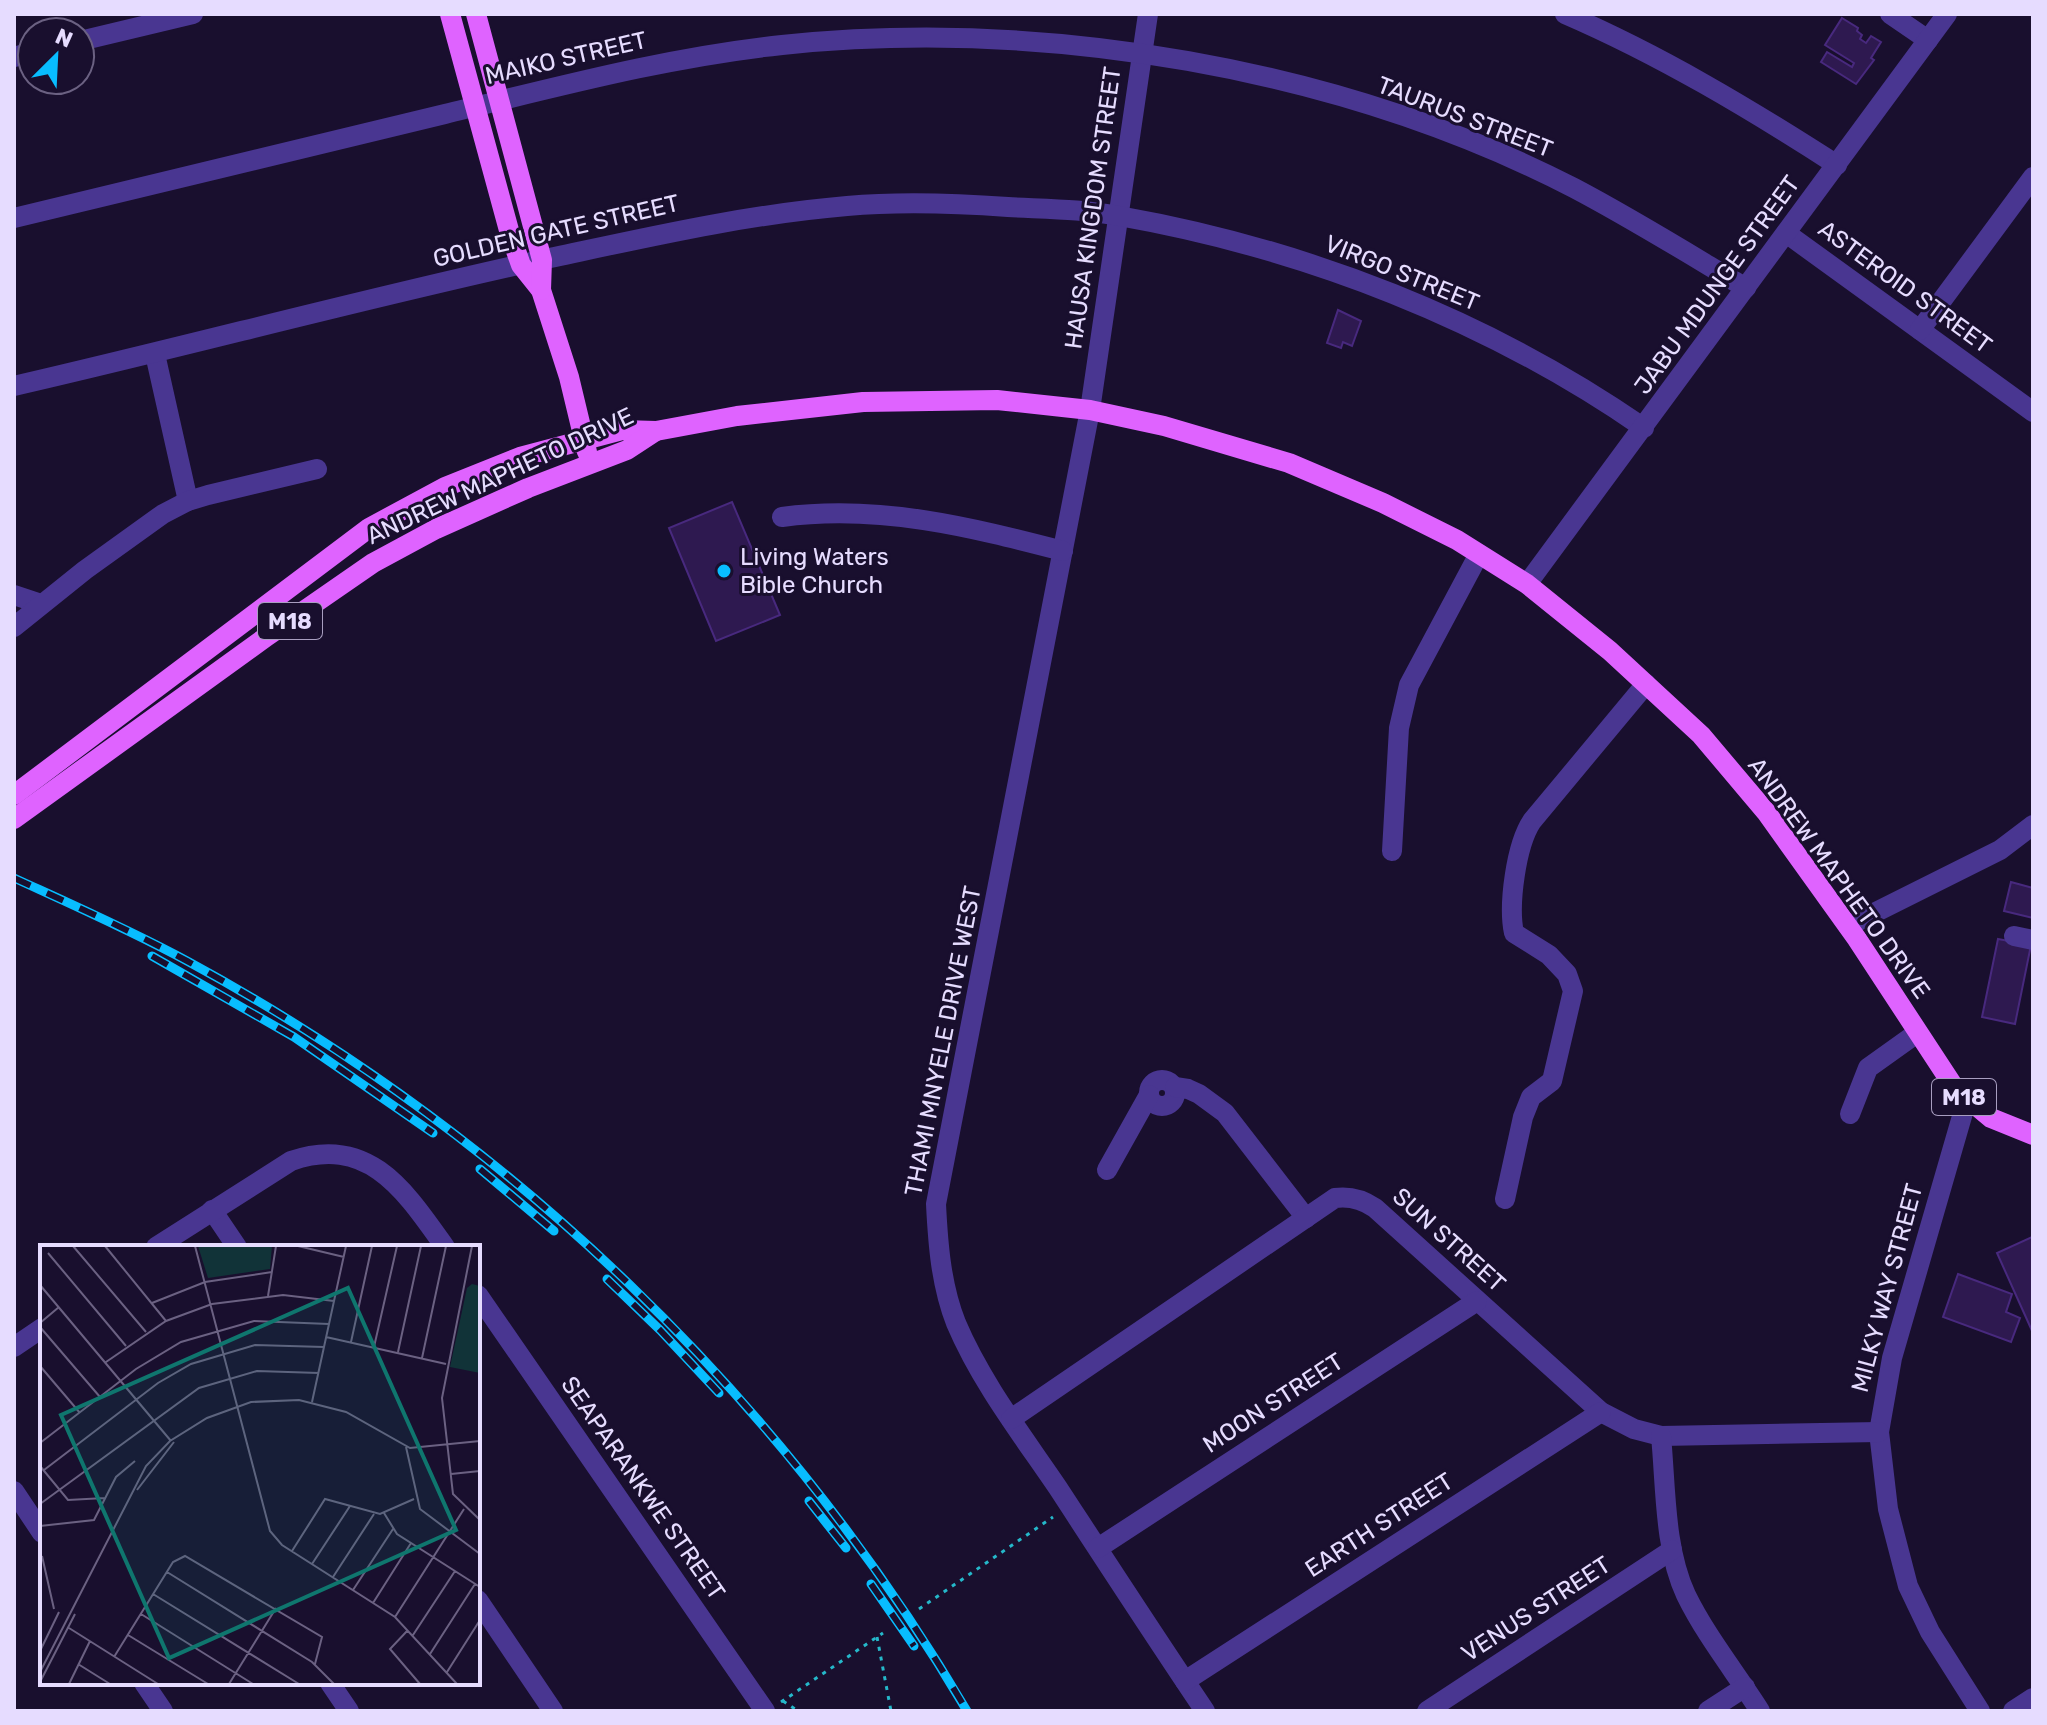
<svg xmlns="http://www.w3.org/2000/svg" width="2047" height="1725" viewBox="0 0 2047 1725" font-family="Rubik,sans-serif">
  <rect width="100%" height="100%" fill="#190f2e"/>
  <g fill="#2e1950" stroke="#48297e" stroke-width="2">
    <path d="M 1842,18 L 1858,28 L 1857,31 L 1862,35 L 1860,39 L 1866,43 L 1871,36 L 1881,42 L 1871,58 L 1874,60 L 1856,84 L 1821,62 L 1827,52 L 1852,67 L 1854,63 L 1825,45 Z"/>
    <path d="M 1338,310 L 1361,321 L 1352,346 L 1343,342 L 1341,348 L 1327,343 Z"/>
    <path d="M 732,502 L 780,615 L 716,641 L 669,528 Z"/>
    <path d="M 2011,882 L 2033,888 L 2033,918 L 2004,911 Z"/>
    <path d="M 1998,939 L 2031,945 L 2015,1024 L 1982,1017 Z"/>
    <path d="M 2032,1237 L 2033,1239 L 2033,1333 L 1997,1253 Z"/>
    <path d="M 1958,1274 L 2012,1294 L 2006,1312 L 2020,1318 L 2011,1342 L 1943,1317 Z"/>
  </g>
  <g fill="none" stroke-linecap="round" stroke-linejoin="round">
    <g stroke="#25b8ca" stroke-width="3" stroke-dasharray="4 6" stroke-linecap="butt">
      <path d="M 919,1609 L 1053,1517"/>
      <path d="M 877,1637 L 891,1711"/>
      <path d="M 783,1701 L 798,1711"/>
      <path d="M 781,1702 L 883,1633"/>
    </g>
    <g stroke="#493691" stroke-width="20">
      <path d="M 1148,14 L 1090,410 L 936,1204 C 938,1244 941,1285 956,1323 C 981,1382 1022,1435 1058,1488 C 1107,1563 1155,1637 1205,1711"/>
      <path d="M 1565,14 C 1660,55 1750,109 1837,165"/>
      <path d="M 1890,14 L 1928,40"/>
      <path d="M 80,41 L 193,14"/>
      <path d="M 14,57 L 32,52"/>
      <path d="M 14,218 C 158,183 302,149 445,114 C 557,87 668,57 782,45 C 1044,18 1339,67 1574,188 C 1633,219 1689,254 1746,288"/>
      <path d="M 1786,233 L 2033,412"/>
      <path d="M 1920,330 L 2033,177"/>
      <path d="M 155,354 L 188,501"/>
      <path d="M 14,386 C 188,346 362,299 536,261 C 640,239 741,215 847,206 C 901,201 954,203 1008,207 C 1045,209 1083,209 1119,216 C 1306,249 1488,320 1644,428"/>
      <path d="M 782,517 C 879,504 970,527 1063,551"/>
      <path d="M 1527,584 L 1947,14"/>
      <path d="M 14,595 L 41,604"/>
      <path d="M 14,627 L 85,570 L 163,514 L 188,501 L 208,495 L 317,469"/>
      <path d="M 1392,851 L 1399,728 L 1409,685 L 1479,554"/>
      <path d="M 1848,926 L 2000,850 L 2033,825"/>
      <path d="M 2014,936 L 2033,940"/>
      <circle cx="1162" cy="1093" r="13"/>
      <path d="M 1175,1087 L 1188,1089 L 1199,1094 L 1225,1113 L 1306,1218"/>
      <path d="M 1967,1099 L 1892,1358 L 1879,1432 L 1888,1509 L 1908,1586 L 1930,1632 L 1980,1711"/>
      <path d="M 1850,1114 L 1868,1068 L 1917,1033"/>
      <path d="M 1107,1170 L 1149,1095"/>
      <path d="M 1505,1199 L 1523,1117 L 1531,1097 L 1552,1081 L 1573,991 L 1567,974 L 1549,955 L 1514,933 C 1508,905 1516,845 1532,821 L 1646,684"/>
      <path d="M 212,1210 L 237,1247"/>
      <path d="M 156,1247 L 291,1161 C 369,1134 405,1191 445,1247"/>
      <path d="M 478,1295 L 765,1711"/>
      <path d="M 14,1347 L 42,1328"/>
      <path d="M 1011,1419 L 1335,1198 C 1350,1196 1362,1199 1375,1208 L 1601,1412 L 1634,1429 L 1661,1436 L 1879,1432"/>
      <path d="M 1661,1436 C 1666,1487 1664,1548 1686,1595 C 1706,1636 1736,1673 1760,1711"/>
      <path d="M 14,1491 L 42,1533"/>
      <path d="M 1098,1548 L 1477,1301"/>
      <path d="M 478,1600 L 553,1711"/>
      <path d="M 1185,1681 L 1601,1412"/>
      <path d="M 144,1683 L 163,1711"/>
      <path d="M 330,1683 L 349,1711"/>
      <path d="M 1427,1711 L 1672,1550"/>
      <path d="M 1708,1711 L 1745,1687"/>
      <path d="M 2013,1711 L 2033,1698"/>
    </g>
    <g stroke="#df63ff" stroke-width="20">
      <path d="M 450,14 L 510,234 L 521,265 L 541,290 L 569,377 L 587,452"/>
      <path d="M 476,14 L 542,260 L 541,290"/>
      <path d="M 14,795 L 369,528 L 445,487 L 520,457 L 622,430 L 656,431 L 737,416 L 863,402 L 997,400 L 1090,410 L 1164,426 L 1289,463 L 1383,503 L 1457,540 L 1527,584 L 1610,651 L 1701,735 L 1766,812 L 1857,939 L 1954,1087 L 1991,1118 L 2033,1135"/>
      <path d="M 14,819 L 266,637 L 373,563 L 436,529 L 528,488 L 627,450 L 656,431"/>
    </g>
    <g stroke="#08bdff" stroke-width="9">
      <g id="rail">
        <path d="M 14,878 C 73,905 132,931 189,962 C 510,1136 782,1397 967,1711"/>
        <path d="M 152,956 L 294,1037 L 433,1133"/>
        <path d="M 480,1169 L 554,1231"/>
        <path d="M 607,1279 L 660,1330 L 719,1393"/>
        <path d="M 809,1501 L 846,1548"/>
        <path d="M 871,1584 L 914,1646"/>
      </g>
    </g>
    <use href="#rail" stroke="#190f2e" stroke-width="6" stroke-dasharray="18" stroke-linecap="butt"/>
  </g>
  <circle fill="#08bdff" stroke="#190f2e" stroke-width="3" cx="724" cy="571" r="8"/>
  <g text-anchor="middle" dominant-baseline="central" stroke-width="6" stroke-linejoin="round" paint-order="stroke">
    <g fill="#190f2e" stroke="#a89ec0" stroke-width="2">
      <rect x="258" y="603" width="64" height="36" rx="6"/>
      <rect x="1932" y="1079" width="64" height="36" rx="6"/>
    </g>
    <g font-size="22" font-weight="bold" fill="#e6dcff">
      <text x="290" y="621">M18</text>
      <text x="1964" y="1097">M18</text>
    </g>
    <g font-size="24" fill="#e6dcff" stroke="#190f2e">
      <text transform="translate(566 58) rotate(-13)">MAIKO STREET</text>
      <text transform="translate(1465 117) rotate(21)">TAURUS STREET</text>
      <text transform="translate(1093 208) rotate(-82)">HAUSA KINGDOM STREET</text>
      <text transform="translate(556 231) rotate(-13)">GOLDEN GATE STREET</text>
      <text transform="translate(1402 273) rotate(22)">VIRGO STREET</text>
      <text transform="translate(1717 285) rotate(-54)">JABU MDUNGE STREET</text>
      <text transform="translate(1905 287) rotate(36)">ASTEROID STREET</text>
      <text transform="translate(500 476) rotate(-25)">ANDREW MAPHETO DRIVE</text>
      <text transform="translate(1839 878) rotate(54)">ANDREW MAPHETO DRIVE</text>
      <text transform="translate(943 1041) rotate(-79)">THAMI MNYELE DRIVE WEST</text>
      <text transform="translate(1449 1240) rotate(42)">SUN STREET</text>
      <text transform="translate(1887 1288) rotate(-75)">MILKY WAY STREET</text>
      <text transform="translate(1273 1403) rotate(-33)">MOON STREET</text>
      <text transform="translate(643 1488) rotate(55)">SEAPARANKWE STREET</text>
      <text transform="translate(1379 1525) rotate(-33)">EARTH STREET</text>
      <text transform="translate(1536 1609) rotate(-33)">VENUS STREET</text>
    </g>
    <g font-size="24" fill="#e6dcff" stroke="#190f2e" text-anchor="start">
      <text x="740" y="557">Living Waters<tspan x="740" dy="28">Bible Church</tspan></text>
    </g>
  </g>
  <g transform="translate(40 1245)">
    <rect width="440" height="440" fill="#190f2e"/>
    <path d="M 158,1 L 232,1 L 230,24 L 168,33 ZM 432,39 L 440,41 L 440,128 L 410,122 L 427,43 Z" fill="#113338"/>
    <path fill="none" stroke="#6b6182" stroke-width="2" d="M 33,1 L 106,87M 65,1 L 126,76M 155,1 L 230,286 L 242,300 L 355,372 L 417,439M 258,1 L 304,12M 432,1 L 402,153 L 413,249 L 440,275M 8,8 L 86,101M 0,40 L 115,177M 228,51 L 236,1M 112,58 L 165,37 L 232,27M 0,78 L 19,62M 0,82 L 60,152M 286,92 L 406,119M 311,97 L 332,1M 334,102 L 357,1M 358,107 L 381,1M 382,113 L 406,1M 66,117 L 126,76 L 172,59 L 243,50 L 294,56M 0,121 L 40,168M 272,157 L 306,1M 115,177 L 131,196M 0,198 L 96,124 L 141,97 L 214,76 L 289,79M 366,202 L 380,264 L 440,309M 0,221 L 28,255 L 65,253M 4,225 L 118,138 L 151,119 L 215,100 L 284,102M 411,229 L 440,226M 97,245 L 134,197M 0,259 L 159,143 L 217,126 L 279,128M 344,268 L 357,289 L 440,342M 0,281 L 54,275 L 76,232 L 95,216M 252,306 L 285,254 L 340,269 L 374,254M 2,311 L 14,364M 272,319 L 310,261M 127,327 L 272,417 L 294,439M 293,332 L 334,269M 313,345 L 353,284M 113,349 L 259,439M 333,358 L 371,298M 101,369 L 213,439M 355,372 L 424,264M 29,383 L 118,439M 368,385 L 350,404 L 380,439M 88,390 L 168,439M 373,390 L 415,326M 0,406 L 19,367M 390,409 L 435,339M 74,412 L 133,317 L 145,311 L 282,392 L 275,419M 38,419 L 70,439M 0,427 L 106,221 L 130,196 L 167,173 L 211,157 L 259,155 L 306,167 L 370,203 L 440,196M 407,427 L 440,375M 0,437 L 35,369M 29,439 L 50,396M 189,439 L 236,363"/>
    <path fill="#0f766e" fill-opacity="0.15" stroke="#0f766e" stroke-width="4" d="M 308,43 L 416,285 L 129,413 L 21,170 Z"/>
    <rect width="440" height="440" fill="none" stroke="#e6dcff" stroke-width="4"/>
  </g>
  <rect width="2047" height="1725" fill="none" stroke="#e6dcff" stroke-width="32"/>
  <g transform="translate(56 56) rotate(24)"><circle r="38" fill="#190f2e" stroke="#6b6182" stroke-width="2"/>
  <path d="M0-6L14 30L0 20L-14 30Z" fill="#08bdff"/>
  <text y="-12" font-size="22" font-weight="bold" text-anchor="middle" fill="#e6dcff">N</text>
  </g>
</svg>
